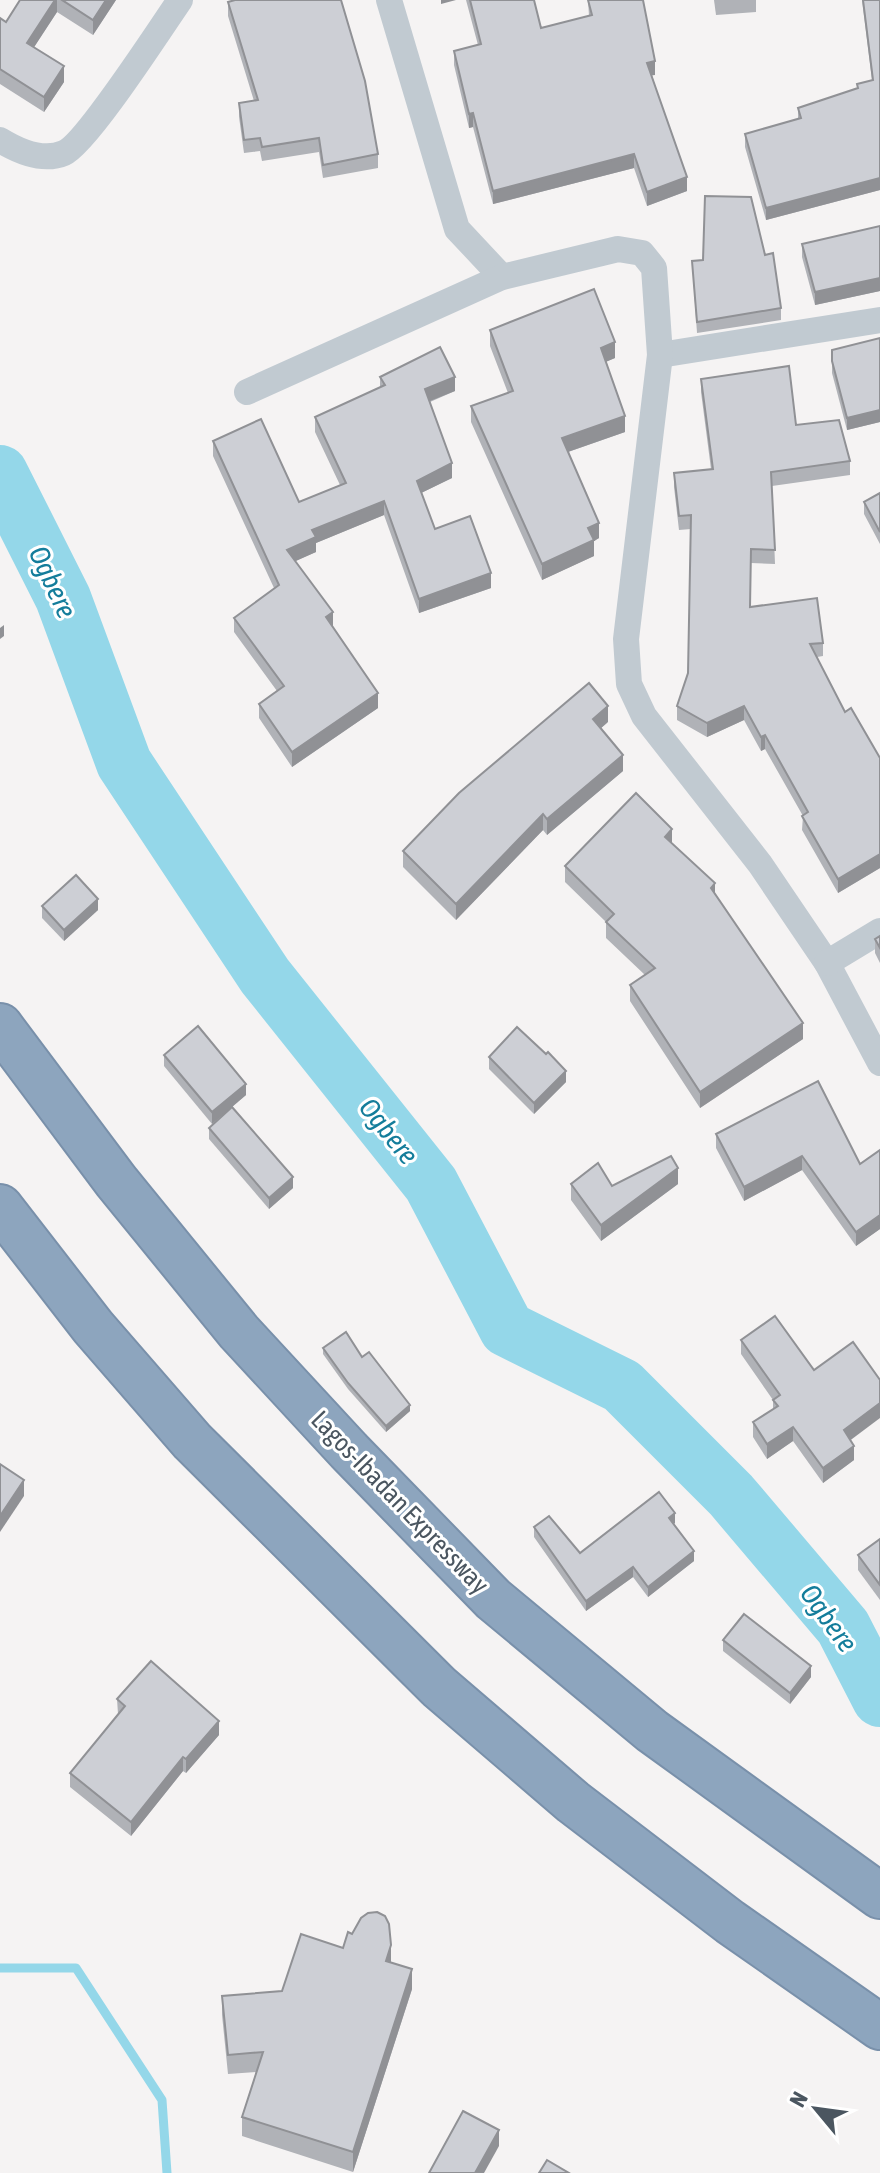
<svg xmlns="http://www.w3.org/2000/svg" width="880" height="2173" viewBox="0 0 880 2173" font-family="'Asap Condensed',sans-serif">
  <rect width="100%" height="100%" fill="#f5f3f3"/>
  <g fill="none" stroke-linecap="round" stroke-linejoin="round">
    <path stroke="#94d7e9" stroke-width="9" d="M 0,1968 L 76,1968 L 162,2100 L 167,2173"/>
    <path stroke="#94d7e9" stroke-width="56" d="M 0,473 L 63,598 L 124,763 L 265,976 L 431,1184 L 507,1329 L 622,1386 L 731,1495 L 843,1627 L 880,1699"/>
    <g stroke="#7990aa" stroke-width="48">
      <g id="highway">
        <path d="M 0,1026 L 116,1181 L 239,1332 L 349,1451 L 493,1599 L 652,1731 L 880,1896"/>
        <path d="M 0,1207 L 93,1327 L 192,1441 L 439,1687 L 573,1802 L 730,1922 L 880,2027"/>
      </g>
    </g>
    <g stroke="#c1cad1" stroke-width="26">
      <path d="M 389,0 L 457,229 L 502,277"/>
      <path d="M 0,140 C 18,151 43,162 64,153 C 86,144 162,26 180,0"/>
      <path d="M 660,355 L 880,320"/>
      <path d="M 247,392 L 502,277 L 618,249 L 642,253 L 654,268 L 660,355 L 626,639 L 629,684 L 644,716 L 760,864 L 827,963 L 880,1063"/>
      <path d="M 827,963 L 880,931"/>
    </g>
    <use href="#highway" stroke="#8da5be" stroke-width="44"/>
  </g>
  <g fill="#b0b2b7">
    <path d="M 20,0 L 116,0 L 93,35 L 57,12 L 34,47 L 64,82 L 44,112 L 0,84 L 0,18 L 6,22 Z"/>
    <path d="M 466,0 L 534,0 L 541,28 L 589,16 L 588,0 L 655,75 L 652,75 L 687,191 L 647,206 L 634,168 L 493,204 L 473,127 L 469,128 L 454,65 L 454,51 L 478,45 Z"/>
    <path d="M 714,0 L 756,0 L 756,12 L 716,15 Z"/>
    <path d="M 862,0 L 880,0 L 880,190 L 766,220 L 745,147 L 745,134 L 798,119 L 798,108 L 857,89 L 857,84 L 872,80 Z"/>
    <path d="M 228,2 L 378,154 L 378,168 L 323,178 L 319,152 L 262,161 L 260,151 L 244,153 L 239,117 L 239,103 L 254,101 L 228,16 Z"/>
    <path d="M 880,226 L 880,291 L 815,305 L 802,257 L 802,244 Z"/>
    <path d="M 765,255 L 781,308 L 781,320 L 697,333 L 692,261 Z"/>
    <path d="M 490,330 L 615,358 L 605,362 L 625,432 L 568,452 L 599,538 L 594,541 L 594,556 L 542,580 L 471,422 L 471,406 L 508,393 L 490,346 Z"/>
    <path d="M 880,338 L 880,422 L 847,430 L 832,373 L 832,350 Z"/>
    <path d="M 380,377 L 455,391 L 430,402 L 452,478 L 421,493 L 435,529 L 491,588 L 419,613 L 384,515 L 316,543 L 316,552 L 295,561 L 378,708 L 292,767 L 259,718 L 259,704 L 277,691 L 234,632 L 234,618 L 274,588 L 213,456 L 213,441 L 299,502 L 340,485 L 315,432 L 315,417 L 380,387 Z"/>
    <path d="M 701,379 L 796,425 L 850,461 L 850,475 L 772,486 L 775,564 L 751,563 L 750,607 L 823,643 L 823,656 L 817,657 L 845,712 L 880,758 L 880,868 L 838,893 L 802,830 L 803,816 L 765,749 L 761,751 L 744,720 L 707,737 L 677,720 L 677,706 L 688,673 L 691,529 L 679,530 L 674,487 L 674,473 L 711,469 L 701,392 Z"/>
    <path d="M 880,493 L 880,544 L 864,514 L 864,502 Z"/>
    <path d="M 608,722 L 601,728 L 623,771 L 547,835 L 543,830 L 456,920 L 403,867 L 403,851 Z"/>
    <path d="M 672,843 L 715,895 L 803,1039 L 700,1108 L 630,1001 L 630,985 L 645,975 L 606,938 L 606,922 L 565,882 L 565,866 Z"/>
    <path d="M 42,906 L 98,910 L 64,941 L 42,918 Z"/>
    <path d="M 880,936 L 880,963 L 875,953 L 875,939 Z"/>
    <path d="M 164,1055 L 246,1095 L 212,1124 L 164,1066 Z"/>
    <path d="M 489,1057 L 566,1082 L 534,1114 L 489,1069 Z"/>
    <path d="M 209,1128 L 293,1188 L 269,1209 L 209,1139 Z"/>
    <path d="M 716,1134 L 860,1164 L 880,1150 L 880,1229 L 856,1246 L 802,1170 L 744,1201 L 716,1148 Z"/>
    <path d="M 571,1184 L 612,1186 L 678,1184 L 601,1241 L 571,1200 Z"/>
    <path d="M 741,1340 L 850,1440 L 854,1460 L 823,1483 L 793,1441 L 767,1459 L 753,1437 L 753,1422 L 773,1409 L 773,1400 L 741,1354 Z"/>
    <path d="M 323,1348 L 362,1357 L 410,1411 L 386,1432 L 348,1389 L 323,1354 Z"/>
    <path d="M 675,1523 L 674,1524 L 694,1561 L 648,1597 L 633,1577 L 586,1611 L 534,1537 L 534,1527 L 580,1553 Z"/>
    <path d="M 880,1539 L 880,1600 L 858,1570 L 858,1555 Z"/>
    <path d="M 723,1640 L 811,1677 L 790,1704 L 723,1651 Z"/>
    <path d="M 117,1699 L 219,1735 L 186,1773 L 183,1771 L 131,1836 L 70,1787 L 70,1773 L 118,1714 Z"/>
    <path d="M 343,1948 L 391,1963 L 412,1989 L 353,2172 L 242,2136 L 242,2117 L 256,2072 L 228,2074 L 222,2015 L 222,1996 L 282,1991 Z"/>
  </g>
  <g fill="#909195">
    <path d="M 55,0 L 57,0 L 57,12 L 27,58 L 27,43 Z"/>
    <path d="M 106,0 L 116,0 L 93,35 L 93,20 Z"/>
    <path d="M 441,0 L 456,0 L 441,4 Z"/>
    <path d="M 655,61 L 655,75 L 647,76 L 647,63 Z"/>
    <path d="M 64,66 L 64,82 L 44,112 L 44,97 Z"/>
    <path d="M 473,113 L 473,127 L 469,128 L 469,114 Z"/>
    <path d="M 634,154 L 634,168 L 493,204 L 493,191 Z"/>
    <path d="M 687,177 L 687,191 L 647,206 L 647,192 Z"/>
    <path d="M 880,178 L 880,190 L 766,220 L 766,208 Z"/>
    <path d="M 880,278 L 880,291 L 815,305 L 815,292 Z"/>
    <path d="M 615,342 L 615,358 L 601,364 L 601,348 Z"/>
    <path d="M 455,377 L 455,391 L 425,403 L 425,389 Z"/>
    <path d="M 880,410 L 880,422 L 847,430 L 847,418 Z"/>
    <path d="M 625,416 L 625,432 L 562,454 L 562,438 Z"/>
    <path d="M 452,463 L 452,478 L 417,495 L 417,481 Z"/>
    <path d="M 384,501 L 384,515 L 316,543 L 316,552 L 287,565 L 287,550 L 312,530 Z"/>
    <path d="M 599,523 L 599,538 L 594,541 L 594,556 L 542,580 L 542,564 L 588,528 Z"/>
    <path d="M 491,573 L 491,588 L 419,613 L 419,599 Z"/>
    <path d="M 333,612 L 333,627 L 326,617 Z"/>
    <path d="M 4,625 L 4,636 L 0,639 L 0,628 Z"/>
    <path d="M 378,693 L 378,708 L 292,767 L 292,752 Z"/>
    <path d="M 608,706 L 608,722 L 593,735 L 593,719 Z"/>
    <path d="M 744,706 L 744,720 L 707,737 L 707,723 Z"/>
    <path d="M 765,735 L 765,749 L 761,751 L 761,737 Z"/>
    <path d="M 623,755 L 623,771 L 547,835 L 547,819 Z"/>
    <path d="M 543,814 L 543,830 L 456,920 L 456,904 Z"/>
    <path d="M 672,829 L 672,845 L 665,837 Z"/>
    <path d="M 880,854 L 880,868 L 838,893 L 838,879 Z"/>
    <path d="M 715,883 L 715,899 L 711,888 Z"/>
    <path d="M 98,899 L 98,910 L 64,941 L 64,930 Z"/>
    <path d="M 803,1023 L 803,1039 L 700,1108 L 700,1092 Z"/>
    <path d="M 566,1071 L 566,1082 L 534,1114 L 534,1103 Z"/>
    <path d="M 246,1084 L 246,1095 L 212,1124 L 212,1112 Z"/>
    <path d="M 802,1156 L 802,1170 L 744,1201 L 744,1187 Z"/>
    <path d="M 678,1168 L 678,1184 L 601,1241 L 601,1225 Z"/>
    <path d="M 293,1177 L 293,1188 L 269,1209 L 269,1198 Z"/>
    <path d="M 880,1215 L 880,1229 L 856,1246 L 856,1232 Z"/>
    <path d="M 880,1403 L 880,1418 L 844,1445 L 844,1430 Z"/>
    <path d="M 410,1405 L 410,1411 L 386,1432 L 386,1426 Z"/>
    <path d="M 793,1427 L 793,1441 L 767,1459 L 767,1444 Z"/>
    <path d="M 854,1446 L 854,1460 L 823,1483 L 823,1468 Z"/>
    <path d="M 24,1480 L 24,1496 L 0,1532 L 0,1516 Z"/>
    <path d="M 675,1513 L 675,1523 L 669,1528 L 669,1518 Z"/>
    <path d="M 694,1551 L 694,1561 L 648,1597 L 648,1587 Z"/>
    <path d="M 633,1567 L 633,1577 L 586,1611 L 586,1601 Z"/>
    <path d="M 811,1666 L 811,1677 L 790,1704 L 790,1693 Z"/>
    <path d="M 219,1721 L 219,1735 L 186,1773 L 186,1759 Z"/>
    <path d="M 183,1757 L 183,1771 L 131,1836 L 131,1822 Z"/>
    <path d="M 391,1945 L 391,1964 L 386,1961 Z"/>
    <path d="M 412,1969 L 412,1989 L 353,2172 L 353,2152 Z"/>
    <path d="M 499,2130 L 499,2146 L 484,2173 L 475,2173 Z"/>
  </g>
  <g fill="#cdcfd5" stroke="#909195" stroke-width="2">
    <path d="M 20,0 L 55,0 L 27,43 L 64,66 L 44,97 L 0,69 L 0,18 L 6,22 Z"/>
    <path d="M 62,0 L 106,0 L 93,20 Z"/>
    <path d="M 235,0 L 341,0 L 365,81 L 378,154 L 323,165 L 319,138 L 262,147 L 260,138 L 244,140 L 239,103 L 258,100 L 228,2 Z"/>
    <path d="M 470,0 L 534,0 L 541,28 L 592,15 L 588,0 L 643,0 L 655,61 L 647,63 L 687,177 L 647,192 L 634,154 L 493,191 L 473,113 L 469,114 L 454,51 L 481,44 Z"/>
    <path d="M 863,0 L 880,0 L 880,178 L 766,208 L 745,134 L 801,118 L 798,108 L 858,88 L 857,84 L 873,80 Z"/>
    <path d="M 705,196 L 751,197 L 765,255 L 773,253 L 781,308 L 697,322 L 692,261 L 703,260 Z"/>
    <path d="M 880,226 L 880,278 L 815,292 L 802,244 Z"/>
    <path d="M 594,289 L 615,342 L 601,348 L 625,416 L 562,438 L 599,523 L 588,528 L 594,540 L 542,564 L 471,406 L 513,391 L 490,330 Z"/>
    <path d="M 880,338 L 880,410 L 847,418 L 832,361 L 832,350 Z"/>
    <path d="M 440,347 L 455,377 L 425,389 L 452,463 L 417,481 L 435,529 L 470,516 L 491,573 L 419,599 L 384,501 L 312,530 L 316,537 L 287,550 L 333,612 L 326,617 L 378,693 L 292,752 L 259,704 L 284,686 L 234,618 L 279,585 L 213,441 L 261,419 L 299,502 L 346,483 L 315,417 L 385,385 L 380,377 Z"/>
    <path d="M 789,366 L 796,425 L 839,420 L 850,461 L 771,472 L 775,550 L 751,549 L 750,607 L 817,598 L 823,643 L 810,644 L 845,712 L 851,708 L 880,758 L 880,854 L 838,879 L 802,816 L 808,812 L 765,735 L 761,737 L 744,706 L 707,723 L 677,706 L 688,673 L 691,515 L 679,516 L 674,473 L 713,469 L 701,379 Z"/>
    <path d="M 880,493 L 880,532 L 864,502 Z"/>
    <path d="M 589,683 L 608,706 L 593,719 L 623,755 L 547,819 L 543,814 L 456,904 L 403,851 L 459,793 Z"/>
    <path d="M 636,793 L 672,829 L 665,837 L 715,883 L 711,888 L 803,1023 L 700,1092 L 630,985 L 655,968 L 606,922 L 614,914 L 565,866 Z"/>
    <path d="M 76,875 L 98,899 L 64,930 L 42,906 Z"/>
    <path d="M 880,936 L 880,948 L 875,939 Z"/>
    <path d="M 198,1026 L 246,1084 L 212,1112 L 164,1055 Z"/>
    <path d="M 517,1027 L 546,1054 L 548,1052 L 566,1071 L 534,1103 L 489,1057 Z"/>
    <path d="M 818,1081 L 860,1164 L 880,1150 L 880,1215 L 856,1232 L 802,1156 L 744,1187 L 716,1134 Z"/>
    <path d="M 232,1107 L 293,1177 L 269,1198 L 209,1128 Z"/>
    <path d="M 671,1156 L 678,1168 L 601,1225 L 571,1184 L 598,1163 L 612,1186 Z"/>
    <path d="M 775,1316 L 814,1370 L 853,1342 L 880,1380 L 880,1403 L 844,1430 L 854,1446 L 823,1468 L 793,1427 L 767,1444 L 753,1422 L 778,1406 L 773,1400 L 780,1395 L 741,1340 Z"/>
    <path d="M 346,1332 L 362,1357 L 369,1352 L 410,1405 L 386,1426 L 348,1383 L 323,1348 Z"/>
    <path d="M 0,1464 L 24,1480 L 0,1516 Z"/>
    <path d="M 659,1492 L 675,1513 L 669,1518 L 694,1551 L 648,1587 L 633,1567 L 586,1601 L 534,1527 L 549,1516 L 580,1553 Z"/>
    <path d="M 880,1539 L 880,1585 L 858,1555 Z"/>
    <path d="M 744,1614 L 811,1666 L 790,1693 L 723,1640 Z"/>
    <path d="M 151,1661 L 219,1721 L 186,1759 L 183,1757 L 131,1822 L 70,1773 L 125,1706 L 117,1699 Z"/>
    <path d="M 377,1912 L 385,1916 L 389,1924 L 391,1945 L 386,1961 L 412,1969 L 353,2152 L 242,2117 L 263,2052 L 228,2055 L 222,1996 L 282,1991 L 301,1934 L 343,1948 L 348,1932 L 352,1934 L 361,1918 L 368,1913 Z"/>
    <path d="M 463,2111 L 499,2130 L 475,2173 L 429,2173 Z"/>
    <path d="M 547,2160 L 569,2173 L 539,2173 Z"/>
  </g>
  <g text-anchor="middle" dominant-baseline="central" stroke-width="6" stroke-linejoin="round" paint-order="stroke">
    <g font-size="26" fill="#4b5660" stroke="#fff">
      <text transform="translate(400 1502) rotate(46)">Lagos-Ibadan Expressway</text>
    </g>
    <g font-size="28" font-style="italic" fill="#147d9b" stroke="#fff">
      <text transform="translate(53 582) rotate(65)">Ogbere</text>
      <text transform="translate(389 1131) rotate(51)">Ogbere</text>
      <text transform="translate(829 1618) rotate(54)">Ogbere</text>
    </g>
  </g>
  <g transform="translate(816 2109) rotate(299)" stroke="#ffffff" stroke-width="6" paint-order="stroke">
  <path d="M0-6L14 30L0 20L-14 30Z" fill="#4b5660"/>
  <text y="-12" font-size="22" font-weight="bold" text-anchor="middle" fill="#4b5660">N</text>
  </g>
</svg>
